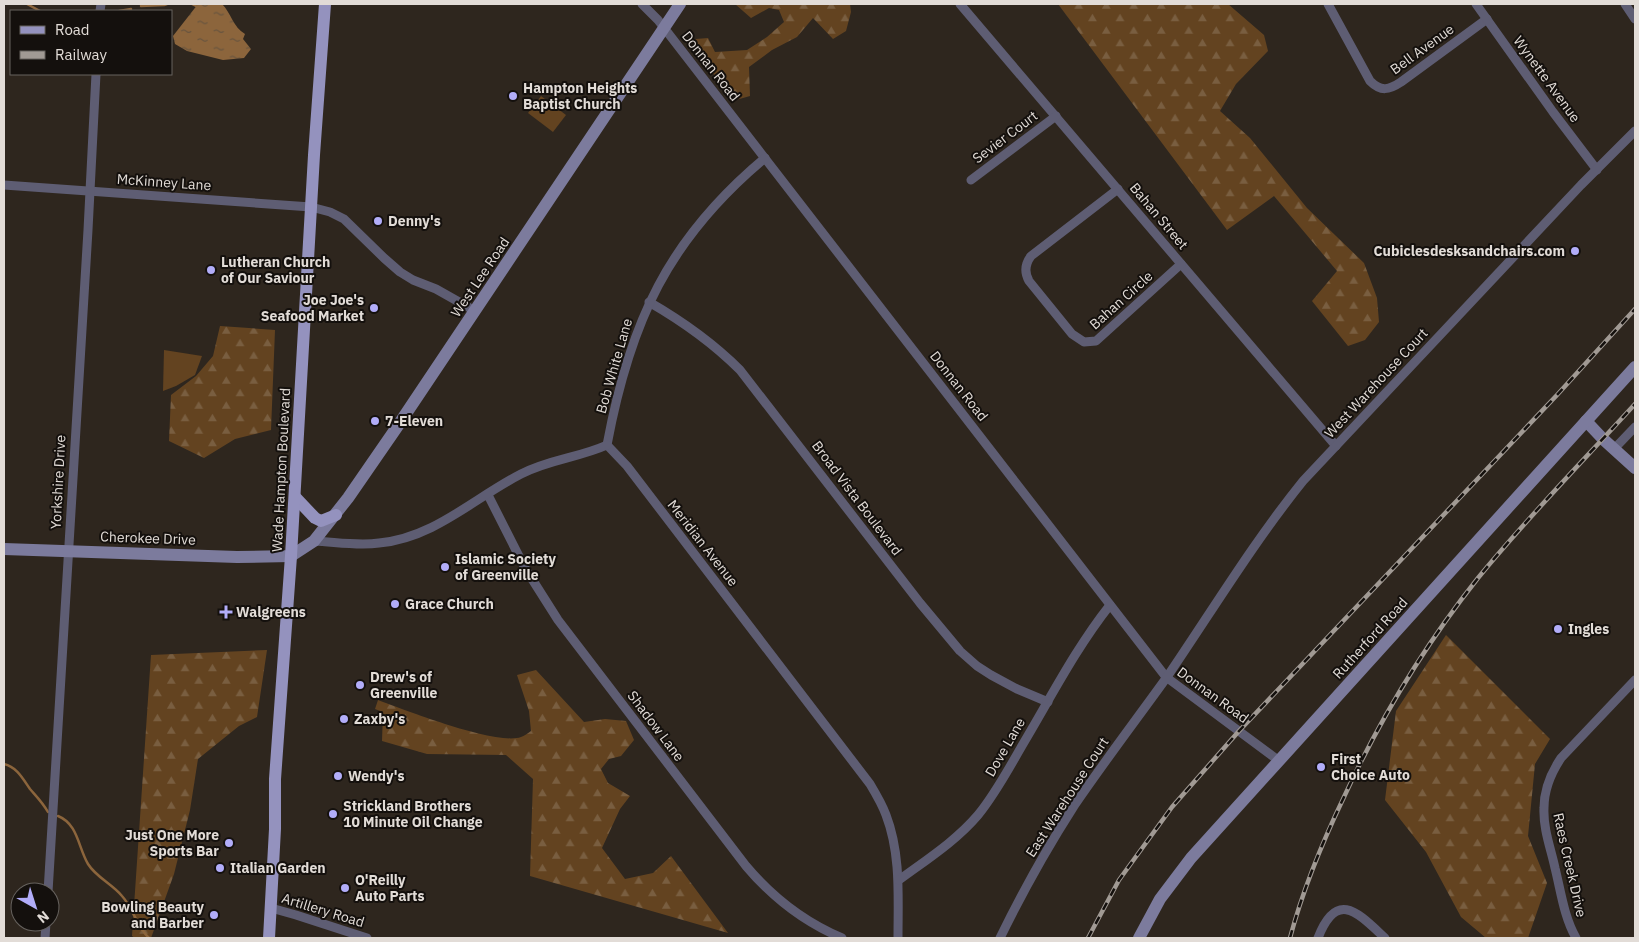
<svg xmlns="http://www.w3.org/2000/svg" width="1639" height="942" viewBox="0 0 1639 942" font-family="'IBM Plex Sans',sans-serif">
  <defs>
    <pattern id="forest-firs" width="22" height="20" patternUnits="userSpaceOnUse" patternTransform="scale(1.25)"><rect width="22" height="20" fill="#634320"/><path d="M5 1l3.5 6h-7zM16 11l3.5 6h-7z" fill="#795e40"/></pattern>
    <pattern id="water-ripples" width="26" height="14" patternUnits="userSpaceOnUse" patternTransform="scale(1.25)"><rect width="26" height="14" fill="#8c653c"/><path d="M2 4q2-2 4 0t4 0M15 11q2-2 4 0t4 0" fill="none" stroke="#68543e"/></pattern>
  </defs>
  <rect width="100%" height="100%" fill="#2e261e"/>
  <g fill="url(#forest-firs)">
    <path d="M 735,4 L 850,4 L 851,12 L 846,31 L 833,39 L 813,18 L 797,37 L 772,50 L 749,67 L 750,96 L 736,100 L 684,40 L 708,38 L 715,52 L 747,50 L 767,37 L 784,22 L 779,10 L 769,8 L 751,18 Z"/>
    <path d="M 1058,4 L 1228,4 L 1264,35 L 1268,51 L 1236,84 L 1220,111 L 1250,138 L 1307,208 L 1364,263 L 1377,298 L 1379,322 L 1365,340 L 1348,346 L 1312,301 L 1337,271 L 1274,196 L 1227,230 Z"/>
    <path d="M 220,326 L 275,330 L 271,430 L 235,439 L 204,458 L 169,441 L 171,395 L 196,376 L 213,356 Z"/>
    <path d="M 1446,635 L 1550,739 L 1535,764 L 1528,836 L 1547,883 L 1528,938 L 1486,938 L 1461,917 L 1426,852 L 1385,800 L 1396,711 Z"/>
    <path d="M 267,650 L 257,717 L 239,726 L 198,759 L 190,810 L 174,874 L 151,938 L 135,938 L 132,936 L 151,655 Z"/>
    <path d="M 536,670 L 584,722 L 605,719 L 626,721 L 634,740 L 621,756 L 609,759 L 601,769 L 608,783 L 630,796 L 620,809 L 602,848 L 625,879 L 653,873 L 671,856 L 728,933 L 530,876 L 533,779 L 506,755 L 427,754 L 382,741 L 383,712 L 375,709 L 378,700 C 405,710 497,746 521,737 C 524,736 528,733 531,731 L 529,711 L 517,675 Z"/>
  </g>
  <g fill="#634320">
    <path d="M 541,96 L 566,115 L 553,132 L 528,113 Z"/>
    <path d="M 164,350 L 202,356 L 195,375 L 176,386 L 163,391 Z"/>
  </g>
  <path fill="url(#water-ripples)" d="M 198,4 L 222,4 C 231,13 233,27 245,34 L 243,39 L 251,49 L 244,58 L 223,60 L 187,51 L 175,44 L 173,36 Z"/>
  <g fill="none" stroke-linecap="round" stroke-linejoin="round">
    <g stroke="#8c653c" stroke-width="2.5">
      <path d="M 27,4 L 40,11"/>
      <path d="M 192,4 L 196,6"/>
      <path d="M 141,6 L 164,5 L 167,4"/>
      <path d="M 119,11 L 131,9"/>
      <path d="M 4,764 C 17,767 23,779 30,789 C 37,797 43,803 48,812"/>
      <path d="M 58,816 C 78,824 78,847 88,864 C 96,877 112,884 122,896 C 133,908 137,927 149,938"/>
    </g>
    <g stroke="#5e5d73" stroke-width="9">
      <path d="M 642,4 L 658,20 L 1166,677 L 1278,760"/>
      <path d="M 960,4 L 1336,446"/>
      <path d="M 1328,4 L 1370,81 C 1381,92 1389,90 1401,82 L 1487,19"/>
      <path d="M 1476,4 L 1553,112 L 1597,170"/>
      <path d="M 1625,4 L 1635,19"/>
      <path d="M 100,11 L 101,4"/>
      <path d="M 971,180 L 1056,116"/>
      <path d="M 4,185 L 311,207 L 330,212 L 344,219 L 384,258 L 400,272 L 413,280 L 436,289 L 475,311"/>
      <path d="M 1118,189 L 1031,256 C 1025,264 1024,272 1029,281 L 1072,334 L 1084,342 L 1096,341 L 1181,264"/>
      <path d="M 649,302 C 682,321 713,343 740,370 L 920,603 L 960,651 L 977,666 L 991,675 L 1017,689 L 1048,702"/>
      <path d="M 607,445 L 627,466 L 870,784 C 876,794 882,804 886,815 C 901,854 898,897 898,938"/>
      <path d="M 607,445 C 630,322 668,239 765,158"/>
      <path d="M 1614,449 L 1635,427"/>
      <path d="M 488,495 L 525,568 L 558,620 L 746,866 C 773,898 804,922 842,938"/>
      <path d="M 314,541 C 336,542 358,546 379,543 C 434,538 474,498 521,474 C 550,459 578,458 607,445"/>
      <path d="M 899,880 C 926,860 956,841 978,815 C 996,793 1009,768 1023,744 C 1051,697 1076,648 1110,605"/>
      <path d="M 48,892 L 88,230 L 96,74"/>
      <path d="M 271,908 L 296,915 L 367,938"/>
      <path d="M 45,938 L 46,922"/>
      <path d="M 1000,938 C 1022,893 1047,848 1074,806 C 1104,762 1136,720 1167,677 C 1212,611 1253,543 1303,481 L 1581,185 L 1635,131"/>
      <path d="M 1318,938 C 1337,889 1358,913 1385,938"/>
      <path d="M 1576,938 C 1564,917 1561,892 1555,868 C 1551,849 1543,829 1544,808 C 1544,790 1551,773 1561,758 L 1635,680"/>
    </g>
    <g stroke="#7c7b9d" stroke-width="12">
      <path d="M 1586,421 L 1603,439 L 1635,468"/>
      <path d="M 4,549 L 237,557 L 291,556 L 314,541 L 348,498 L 397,427 L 680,4"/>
      <path d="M 1139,938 L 1160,899 L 1191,858 L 1635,367"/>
    </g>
    <g stroke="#9492be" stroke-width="12">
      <path d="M 295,497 L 315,518 L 321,521 L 336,515"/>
      <path d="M 269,938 L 275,829 L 275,779 L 291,556 L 314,155 L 325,4"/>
    </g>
    <g stroke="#a19a94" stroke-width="4.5">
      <g id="rail">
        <path d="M 1088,938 L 1119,880 L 1172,807 L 1239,731 L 1557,395 L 1635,309"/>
        <path d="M 1290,938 C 1303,889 1322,843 1344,797 C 1380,719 1424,646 1478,578 C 1527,518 1582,462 1635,404"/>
      </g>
    </g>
    <use href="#rail" stroke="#14100d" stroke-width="2.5" stroke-dasharray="8" stroke-linecap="butt"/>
  </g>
  <g fill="#b2adf9" stroke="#14100d" stroke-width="2">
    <circle cx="513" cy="96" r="5"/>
    <circle cx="378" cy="221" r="5"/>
    <circle cx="1575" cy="251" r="5"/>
    <circle cx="211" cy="270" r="5"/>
    <circle cx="374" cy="308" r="5"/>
    <circle cx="375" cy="421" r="5"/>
    <circle cx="445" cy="567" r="5"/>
    <circle cx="395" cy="604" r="5"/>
    <path d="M223.5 604.5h5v5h5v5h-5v5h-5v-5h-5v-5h5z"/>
    <circle cx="1558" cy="629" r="5"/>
    <circle cx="360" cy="685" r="5"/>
    <circle cx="344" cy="719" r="5"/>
    <circle cx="1321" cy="767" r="5"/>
    <circle cx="338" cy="776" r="5"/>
    <circle cx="333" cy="814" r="5"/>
    <circle cx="229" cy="843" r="5"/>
    <circle cx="220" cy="868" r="5"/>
    <circle cx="345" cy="888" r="5"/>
    <circle cx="214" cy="915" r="5"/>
  </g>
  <g text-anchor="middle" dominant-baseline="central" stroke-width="4" stroke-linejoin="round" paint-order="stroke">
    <g font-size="14" fill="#e2dcd7" stroke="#14100d">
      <text transform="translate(1422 49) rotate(-36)">Bell Avenue</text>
      <text transform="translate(711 66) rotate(52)">Donnan Road</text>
      <text transform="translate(1547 79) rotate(54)">Wynette Avenue</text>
      <text transform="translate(1005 137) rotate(-37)">Sevier Court</text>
      <text transform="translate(164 182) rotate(4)">McKinney Lane</text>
      <text transform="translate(1159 216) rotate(50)">Bahan Street</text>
      <text transform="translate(480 277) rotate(-56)">West Lee Road</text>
      <text transform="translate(1121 300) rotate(-42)">Bahan Circle</text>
      <text transform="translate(614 366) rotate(-74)">Bob White Lane</text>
      <text transform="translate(1376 383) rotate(-47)">West Warehouse Court</text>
      <text transform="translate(959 386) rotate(52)">Donnan Road</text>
      <text transform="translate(281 470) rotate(-87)">Wade Hampton Boulevard</text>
      <text transform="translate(58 482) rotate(-87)">Yorkshire Drive</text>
      <text transform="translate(857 498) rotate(53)">Broad Vista Boulevard</text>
      <text transform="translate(148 538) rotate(2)">Cherokee Drive</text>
      <text transform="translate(703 543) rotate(52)">Meridian Avenue</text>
      <text transform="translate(1370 638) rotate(-48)">Rutherford Road</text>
      <text transform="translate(1213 695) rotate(36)">Donnan Road</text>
      <text transform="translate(656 726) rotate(53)">Shadow Lane</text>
      <text transform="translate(1005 747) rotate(-60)">Dove Lane</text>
      <text transform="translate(1067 797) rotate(-57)">East Warehouse Court</text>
      <text transform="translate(1570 865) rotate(77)">Raes Creek Drive</text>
      <text transform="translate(323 910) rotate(17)">Artillery Road</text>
    </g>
    <g font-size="14" font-weight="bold" fill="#e2dcd7" stroke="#14100d" text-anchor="start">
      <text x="523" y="88">Hampton Heights<tspan x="523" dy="16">Baptist Church</tspan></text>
      <text x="388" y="221">Denny's</text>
      <text x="1565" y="251" text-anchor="end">Cubiclesdesksandchairs.com</text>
      <text x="221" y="262">Lutheran Church<tspan x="221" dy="16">of Our Saviour</tspan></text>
      <text x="364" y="300" text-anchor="end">Joe Joe's<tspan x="364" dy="16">Seafood Market</tspan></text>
      <text x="385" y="421">7-Eleven</text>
      <text x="455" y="559">Islamic Society<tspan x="455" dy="16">of Greenville</tspan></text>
      <text x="405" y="604">Grace Church</text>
      <text x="236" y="612">Walgreens</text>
      <text x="1568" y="629">Ingles</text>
      <text x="370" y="677">Drew's of<tspan x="370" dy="16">Greenville</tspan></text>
      <text x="354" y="719">Zaxby's</text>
      <text x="1331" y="759">First<tspan x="1331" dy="16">Choice Auto</tspan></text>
      <text x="348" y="776">Wendy's</text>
      <text x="343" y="806">Strickland Brothers<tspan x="343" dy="16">10 Minute Oil Change</tspan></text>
      <text x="219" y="835" text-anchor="end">Just One More<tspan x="219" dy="16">Sports Bar</tspan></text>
      <text x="230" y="868">Italian Garden</text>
      <text x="355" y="880">O'Reilly<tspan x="355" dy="16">Auto Parts</tspan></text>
      <text x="204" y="907" text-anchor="end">Bowling Beauty<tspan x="204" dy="16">and Barber</tspan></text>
    </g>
  </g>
  <rect width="1639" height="942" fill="none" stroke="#e2dcd7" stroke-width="10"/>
  <rect x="10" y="10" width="162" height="65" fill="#14100d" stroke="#66625e"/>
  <rect x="20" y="26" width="25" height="8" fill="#9492be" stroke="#66625e"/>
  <text x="55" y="35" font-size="15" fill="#e2dcd7">Road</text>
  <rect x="20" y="51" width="25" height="8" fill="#a19a94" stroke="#66625e"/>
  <text x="55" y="60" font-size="15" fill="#e2dcd7">Railway</text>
  <g transform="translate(35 907) rotate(141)"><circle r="24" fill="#14100d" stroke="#66625e"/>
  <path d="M0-4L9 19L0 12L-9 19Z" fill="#b2adf9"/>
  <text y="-8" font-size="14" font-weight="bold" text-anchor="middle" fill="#e2dcd7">N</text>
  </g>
</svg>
